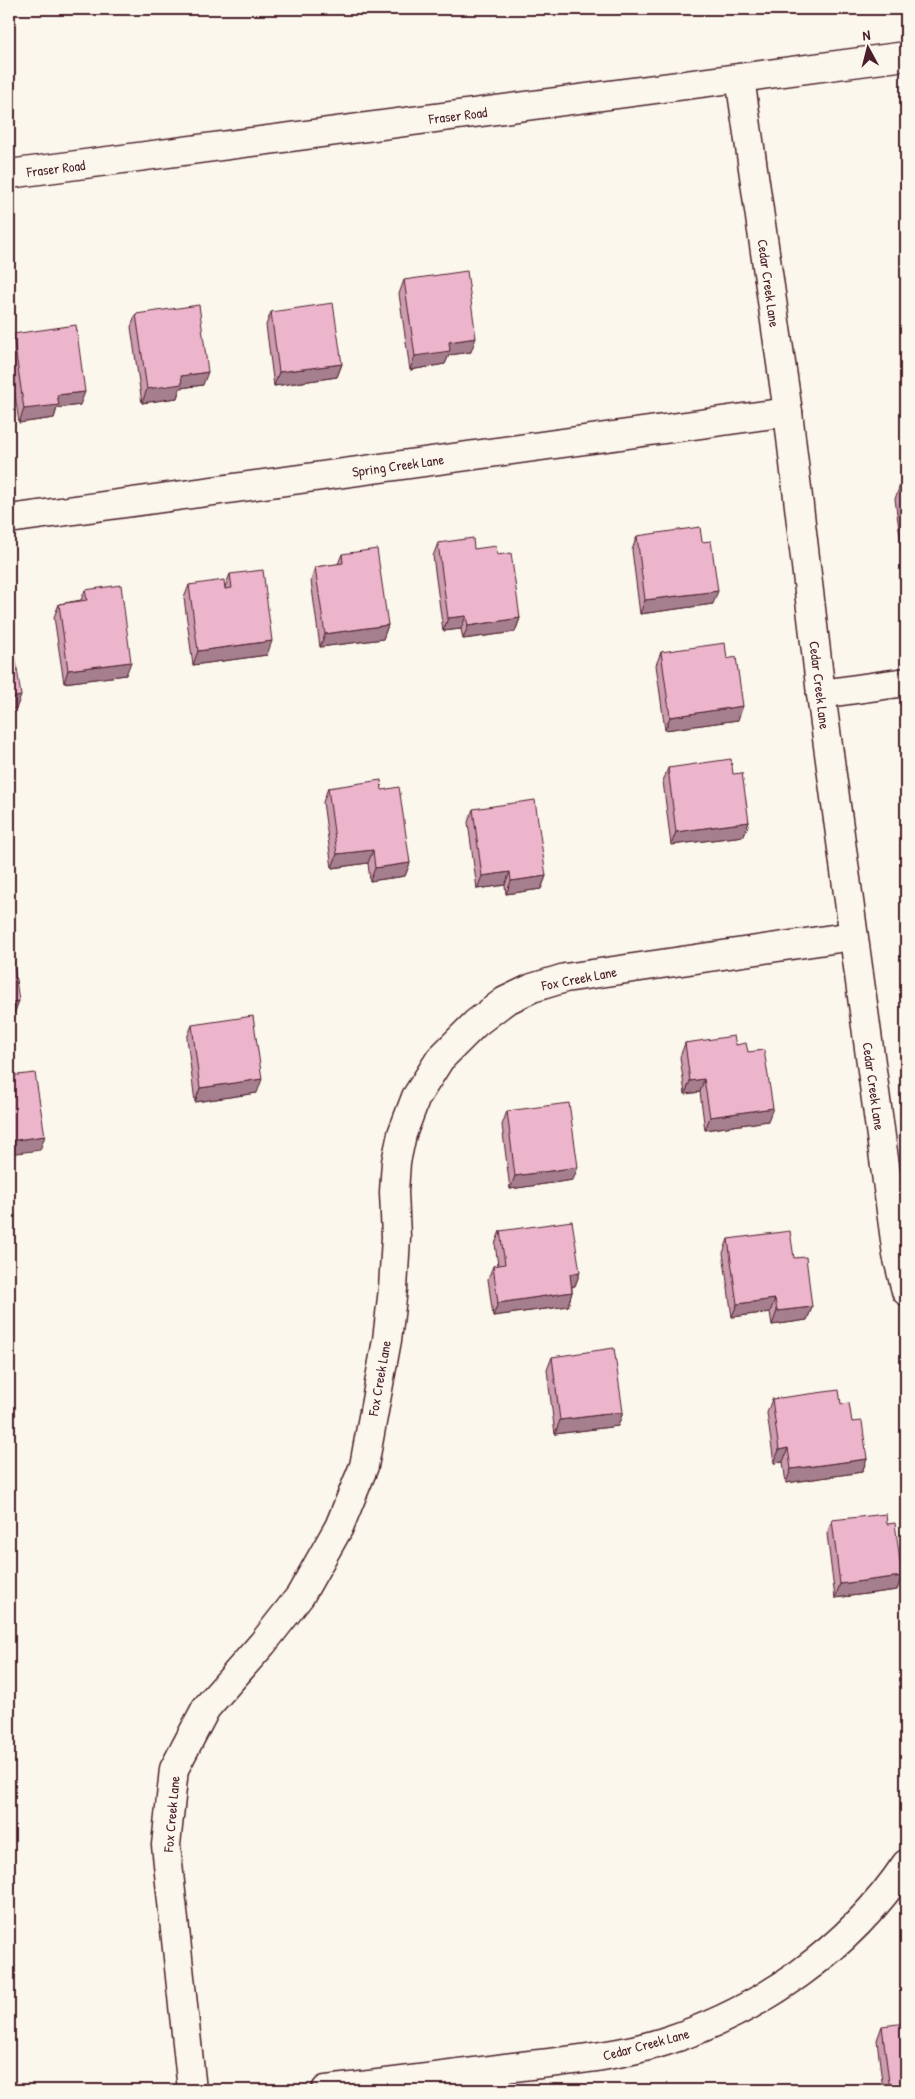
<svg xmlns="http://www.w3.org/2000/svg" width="915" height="2099" viewBox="0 0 915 2099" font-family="'Patrick Hand',sans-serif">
  <rect width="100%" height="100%" fill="#fbf7ec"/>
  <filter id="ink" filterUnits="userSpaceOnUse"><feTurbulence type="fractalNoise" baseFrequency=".02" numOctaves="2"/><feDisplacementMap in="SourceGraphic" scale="10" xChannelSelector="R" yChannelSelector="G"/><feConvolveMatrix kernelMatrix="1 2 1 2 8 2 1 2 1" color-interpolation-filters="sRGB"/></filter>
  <g filter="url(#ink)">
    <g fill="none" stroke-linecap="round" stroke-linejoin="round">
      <g stroke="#4a1f2b" stroke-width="31">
        <g id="street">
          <path d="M 740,78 L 788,412 L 821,694 L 897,1255 L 906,1291"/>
          <path d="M 9,519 L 788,412"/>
          <path d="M 821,694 L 906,682"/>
          <path d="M 192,2090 L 166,1845 L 174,1769 L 206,1708 L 263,1643 L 300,1596 L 339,1527 L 364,1466 L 387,1340 L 393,1289 L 396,1237 L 394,1192 L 396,1162 L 402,1134 L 416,1097 L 440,1059 L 476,1023 L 505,1001 L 532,988 L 565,978 L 853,936"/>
          <path d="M 326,2090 C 389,2083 451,2075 514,2067 C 564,2061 615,2057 663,2042 C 761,2011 849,1949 906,1864"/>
        </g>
      </g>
      <g stroke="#4a1f2b" stroke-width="31">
        <path id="secondary" d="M 9,174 L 906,56"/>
      </g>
      <use href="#street" stroke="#fbf7ec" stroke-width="28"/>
      <use href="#secondary" stroke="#fbf7ec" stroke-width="28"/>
    </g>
    <g fill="#cc9caf" stroke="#4a1f2b">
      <path d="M 404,280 L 471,352 L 449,355 L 445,364 L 410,370 L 399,294 Z"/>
      <path d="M 271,312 L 342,364 L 337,377 L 274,386 L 266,325 Z"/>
      <path d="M 136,314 L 203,385 L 180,388 L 177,398 L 142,403 L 131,327 Z"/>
      <path d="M 13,334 L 80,405 L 57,408 L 54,418 L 19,423 L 9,352 L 9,345 Z"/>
      <path d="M 906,484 L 906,565 L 904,566 L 895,499 L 900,485 Z"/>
      <path d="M 637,536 L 713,604 L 640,614 L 632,550 Z"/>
      <path d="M 438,543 L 474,549 L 497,555 L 520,618 L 515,632 L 463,639 L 461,629 L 443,631 L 433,556 Z"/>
      <path d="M 342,554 L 388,625 L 383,639 L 320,647 L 311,581 L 315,567 L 338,564 Z"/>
      <path d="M 230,574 L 267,655 L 193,665 L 184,598 L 189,585 L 225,589 L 225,587 Z"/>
      <path d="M 85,590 L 126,675 L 64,683 L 54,617 L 59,604 L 81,600 Z"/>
      <path d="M 661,652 L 727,659 L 738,720 L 665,730 L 656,665 Z"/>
      <path d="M 668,768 L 733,774 L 749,822 L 744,836 L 671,845 L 663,781 Z"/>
      <path d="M 328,788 L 382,790 L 410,863 L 405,876 L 370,881 L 368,863 L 332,868 L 323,802 Z"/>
      <path d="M 473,809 L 546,876 L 541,889 L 506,894 L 505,885 L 477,889 L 468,822 Z"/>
      <path d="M 192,1025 L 257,1093 L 195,1102 L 187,1038 Z"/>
      <path d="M 685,1043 L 736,1045 L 748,1052 L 768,1121 L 705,1130 L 700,1092 L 685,1094 L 680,1057 Z"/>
      <path d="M 507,1111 L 573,1180 L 510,1189 L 502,1125 Z"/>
      <path d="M 500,1231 L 580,1272 L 575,1286 L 572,1286 L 572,1292 L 568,1306 L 493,1316 L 488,1279 L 493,1266 L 498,1265 L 495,1244 Z"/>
      <path d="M 728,1239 L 794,1258 L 812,1307 L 807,1320 L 772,1325 L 770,1312 L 732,1317 L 723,1253 Z"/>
      <path d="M 552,1357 L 623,1412 L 618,1426 L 555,1434 L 547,1370 Z"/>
      <path d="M 772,1399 L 841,1404 L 852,1422 L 867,1459 L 862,1472 L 786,1483 L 783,1462 L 774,1463 L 767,1413 Z"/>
      <path d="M 832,1520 L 887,1524 L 902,1576 L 897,1590 L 835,1598 L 827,1534 Z"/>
      <path d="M 882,2026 L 906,2090 L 883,2090 L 877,2040 Z"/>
    </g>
    <g fill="#a67f8f" stroke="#4a1f2b">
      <path d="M 476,338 L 471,352 L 449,355 L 445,364 L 410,370 L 415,356 L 449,342 Z"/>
      <path d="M 342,364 L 337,377 L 274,386 L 279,372 Z"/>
      <path d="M 208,372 L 203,385 L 180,388 L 177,398 L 142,403 L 147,389 L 181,376 Z"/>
      <path d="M 85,392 L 80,405 L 57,408 L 54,418 L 19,423 L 24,409 L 57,395 Z"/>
      <path d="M 718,591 L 713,604 L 640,614 L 645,600 Z"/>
      <path d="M 466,616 L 461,629 L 443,631 L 448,618 Z"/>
      <path d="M 520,618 L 515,632 L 463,639 L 468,626 Z"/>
      <path d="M 388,625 L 383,639 L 320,647 L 325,634 Z"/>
      <path d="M 272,641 L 267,655 L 193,665 L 198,651 Z"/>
      <path d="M 131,662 L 126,675 L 64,683 L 68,670 Z"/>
      <path d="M 21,696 L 16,709 L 9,710 L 9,698 Z"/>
      <path d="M 743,706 L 738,720 L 665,730 L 670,717 Z"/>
      <path d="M 749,822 L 744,836 L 671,845 L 676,832 Z"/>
      <path d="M 373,850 L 368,863 L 332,868 L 337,854 Z"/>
      <path d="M 410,863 L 405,876 L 370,881 L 375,868 Z"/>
      <path d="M 510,872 L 505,885 L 477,889 L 482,876 Z"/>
      <path d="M 546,876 L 541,889 L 506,894 L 511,881 Z"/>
      <path d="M 19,1001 L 14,1014 L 9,1015 L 9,1002 Z"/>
      <path d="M 262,1079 L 257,1093 L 195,1102 L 200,1088 Z"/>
      <path d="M 704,1079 L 700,1092 L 685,1094 L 690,1081 Z"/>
      <path d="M 773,1108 L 768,1121 L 705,1130 L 710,1117 Z"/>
      <path d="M 45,1136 L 40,1150 L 9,1154 L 9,1141 Z"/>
      <path d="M 578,1167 L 573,1180 L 510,1189 L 515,1176 Z"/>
      <path d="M 580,1272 L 575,1286 L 565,1287 L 570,1274 Z"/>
      <path d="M 572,1292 L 568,1306 L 493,1316 L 498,1303 Z"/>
      <path d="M 775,1299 L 770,1312 L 732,1317 L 737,1304 Z"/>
      <path d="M 812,1307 L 807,1320 L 772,1325 L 777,1311 Z"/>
      <path d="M 623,1412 L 618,1426 L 555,1434 L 560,1420 Z"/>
      <path d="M 788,1448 L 783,1462 L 774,1463 L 779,1450 Z"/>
      <path d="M 867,1459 L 862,1472 L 786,1483 L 791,1469 Z"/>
      <path d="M 902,1576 L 897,1590 L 835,1598 L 840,1584 Z"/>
    </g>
    <g fill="#edb5cc" stroke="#4a1f2b">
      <path d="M 467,271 L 476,338 L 449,342 L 450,351 L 415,356 L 404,280 Z"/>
      <path d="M 333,303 L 342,364 L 279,372 L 271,312 Z"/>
      <path d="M 199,305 L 208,372 L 181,376 L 182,384 L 147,389 L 136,314 Z"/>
      <path d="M 76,325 L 85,392 L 57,395 L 59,405 L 24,409 L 13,334 Z"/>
      <path d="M 906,484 L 906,531 L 900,485 Z"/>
      <path d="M 700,527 L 702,542 L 711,541 L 718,591 L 645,600 L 637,536 Z"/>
      <path d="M 473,538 L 474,549 L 496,546 L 497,555 L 511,553 L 520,618 L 468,626 L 466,616 L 448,618 L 438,543 Z"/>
      <path d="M 377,549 L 388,625 L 325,634 L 315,567 L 343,563 L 342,554 Z"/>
      <path d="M 263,570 L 272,641 L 198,651 L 189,585 L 224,580 L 225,589 L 232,588 L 230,574 Z"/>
      <path d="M 121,585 L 131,662 L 68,670 L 59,604 L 87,600 L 85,590 Z"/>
      <path d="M 9,620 L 10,620 L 21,696 L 9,698 Z"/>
      <path d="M 725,643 L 727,659 L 736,657 L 743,706 L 670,717 L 661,652 Z"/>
      <path d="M 731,759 L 733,774 L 742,773 L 749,822 L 676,832 L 668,768 Z"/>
      <path d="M 381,780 L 382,790 L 399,787 L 410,863 L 375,868 L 373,850 L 337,854 L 328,788 Z"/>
      <path d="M 535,800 L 546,876 L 511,881 L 510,872 L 482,876 L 473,809 Z"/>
      <path d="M 9,937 L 10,937 L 19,1001 L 9,1002 Z"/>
      <path d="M 253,1016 L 262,1079 L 200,1088 L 192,1025 Z"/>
      <path d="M 734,1036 L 736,1045 L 746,1043 L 748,1052 L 764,1050 L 773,1108 L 710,1117 L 704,1079 L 690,1081 L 685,1043 Z"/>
      <path d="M 35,1073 L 45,1136 L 9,1141 L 9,1076 Z"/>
      <path d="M 569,1103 L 578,1167 L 515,1176 L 507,1111 Z"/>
      <path d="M 572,1221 L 580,1272 L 570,1274 L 572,1292 L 498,1303 L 493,1266 L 505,1264 L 500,1231 Z"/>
      <path d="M 790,1231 L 794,1258 L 806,1257 L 812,1307 L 777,1311 L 775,1299 L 737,1304 L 728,1239 Z"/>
      <path d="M 614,1348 L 623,1412 L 560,1420 L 552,1357 Z"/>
      <path d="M 839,1390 L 841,1404 L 849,1403 L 852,1422 L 862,1421 L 867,1459 L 791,1469 L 788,1448 L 779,1450 L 772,1399 Z"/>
      <path d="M 886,1514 L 887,1524 L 895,1523 L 902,1576 L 840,1584 L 832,1520 Z"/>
      <path d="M 906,2023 L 906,2090 L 890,2090 L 882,2026 Z"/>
      <path d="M 779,2088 L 780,2090 L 765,2090 Z"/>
    </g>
  </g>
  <g text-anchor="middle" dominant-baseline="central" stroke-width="5" stroke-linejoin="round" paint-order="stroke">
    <g font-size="14" fill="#4a1f2b" stroke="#fbf7ec">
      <text transform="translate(458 115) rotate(-7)">Fraser Road</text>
      <text transform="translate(56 168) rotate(-7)">Fraser Road</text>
      <text transform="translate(769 283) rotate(82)">Cedar Creek Lane</text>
      <text transform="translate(398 465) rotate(-8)">Spring Creek Lane</text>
      <text transform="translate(820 685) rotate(83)">Cedar Creek Lane</text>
      <text transform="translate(579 978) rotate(-11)">Fox Creek Lane</text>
      <text transform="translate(874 1086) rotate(82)">Cedar Creek Lane</text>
      <text transform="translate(379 1378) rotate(-80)">Fox Creek Lane</text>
      <text transform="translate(171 1814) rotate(-85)">Fox Creek Lane</text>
      <text transform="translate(646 2044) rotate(-15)">Cedar Creek Lane</text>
    </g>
  </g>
  <rect width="915" height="2099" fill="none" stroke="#fbf7ec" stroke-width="30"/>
  <rect x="15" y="15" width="885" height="2069" fill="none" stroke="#4a1f2b" stroke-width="2" filter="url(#ink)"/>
  <g transform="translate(868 48) rotate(353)" stroke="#fbf7ec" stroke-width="4" paint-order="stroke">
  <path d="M0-4L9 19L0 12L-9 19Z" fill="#4a1f2b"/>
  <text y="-8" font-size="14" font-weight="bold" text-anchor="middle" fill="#4a1f2b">N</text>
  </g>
</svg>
